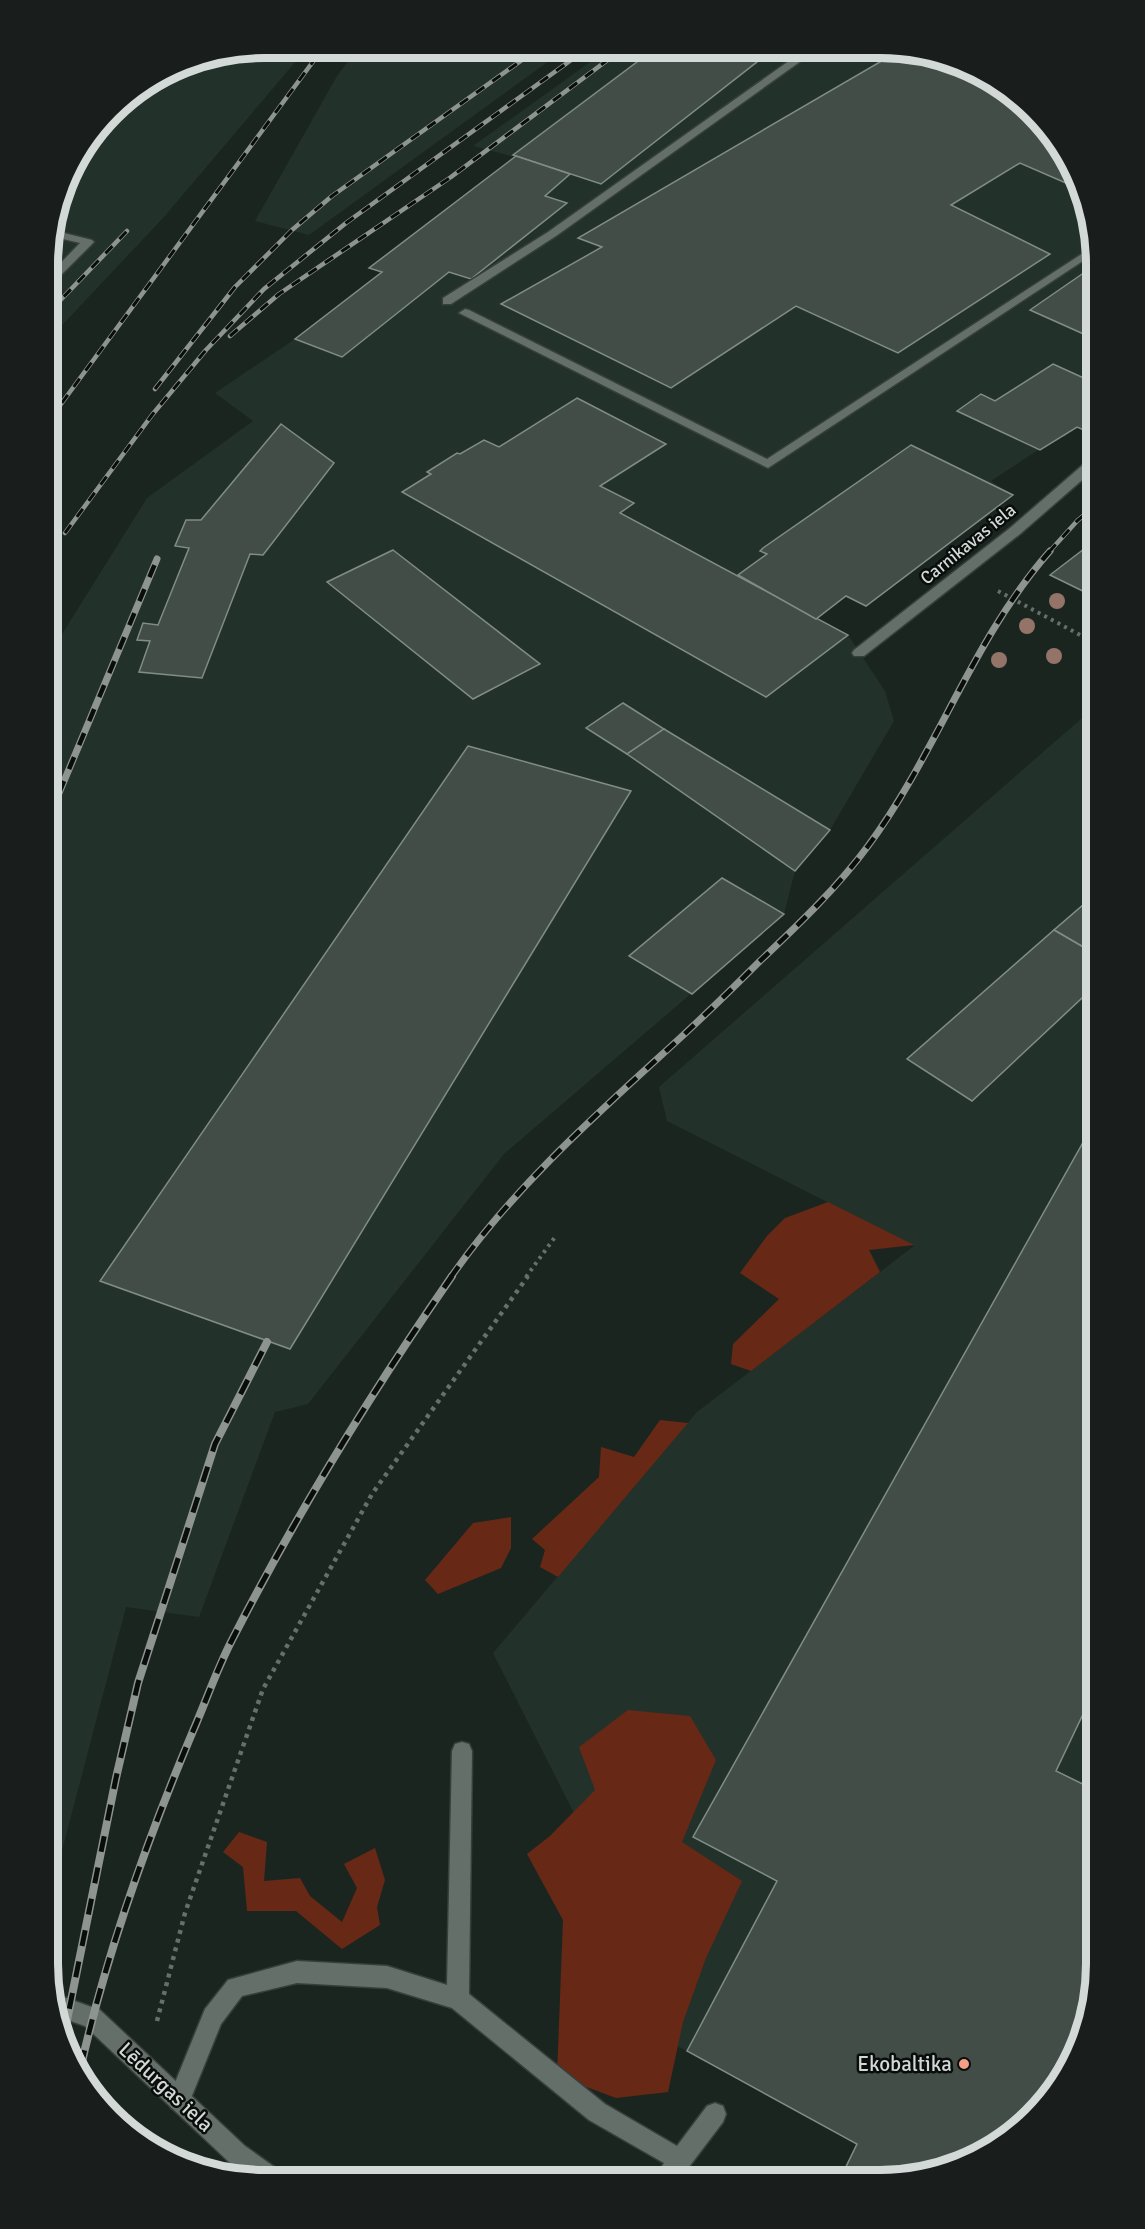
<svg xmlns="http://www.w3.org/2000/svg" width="1145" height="2229" viewBox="0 0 1145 2229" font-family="Signika,sans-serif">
  <rect width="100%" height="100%" fill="#1b2520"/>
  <g fill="#22312a">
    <path d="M 264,48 L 307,48 L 164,217 L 50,338 L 50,236 L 70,168 L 121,102 L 182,64 Z"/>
    <path d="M 357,49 L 358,49 L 564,50 L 309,235 L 255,221 L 337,76 Z"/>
    <path d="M 607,50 L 923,52 L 1024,102 L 1086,195 L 1097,264 L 1097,408 L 1090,414 L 1097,417 L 1097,422 L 1086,431 L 1077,427 L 1064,437 L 1061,435 L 991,481 L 1013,495 L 866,606 L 846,596 L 816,618 L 848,635 L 885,691 L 894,721 L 830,830 L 795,871 L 784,914 L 504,1154 L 308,1404 L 275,1412 L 199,1617 L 126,1607 L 48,1904 L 49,655 L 147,498 L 253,421 L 215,393 L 295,339 L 381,273 L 369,268 L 515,157 L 473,146 Z"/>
    <path d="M 1097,705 L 1097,1979 L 1081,2047 L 1052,2097 L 1001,2144 L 950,2170 L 839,2181 L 856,2143 L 687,2051 L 585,1998 L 583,1831 L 493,1653 L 697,1412 L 914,1246 L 667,1121 L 659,1087 Z"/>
  </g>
  <g fill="#682816">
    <path d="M 828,1202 L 914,1245 L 869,1250 L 880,1272 L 751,1371 L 731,1364 L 733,1344 L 779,1299 L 740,1273 L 767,1236 L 785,1218 Z"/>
    <path d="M 660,1420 L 688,1423 L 558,1577 L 540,1567 L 545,1550 L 532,1539 L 599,1477 L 601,1447 L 634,1457 Z"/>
    <path d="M 511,1517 L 511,1548 L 501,1568 L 438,1594 L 425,1580 L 473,1523 Z"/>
    <path d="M 628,1710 L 690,1716 L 716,1760 L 682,1842 L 742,1881 L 706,1958 L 683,2022 L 668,2092 L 616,2098 L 557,2076 L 563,1920 L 527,1854 L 550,1836 L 595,1790 L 579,1747 Z"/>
    <path d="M 239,1832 L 267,1842 L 264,1881 L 300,1878 L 310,1896 L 342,1922 L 357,1888 L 344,1864 L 375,1848 L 385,1880 L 377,1907 L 380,1925 L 342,1949 L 296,1911 L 247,1911 L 243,1867 L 223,1852 Z"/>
  </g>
  <g fill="#424d47" stroke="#808c86" stroke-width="1.5">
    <path d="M 653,50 L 771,51 L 601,184 L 513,155 Z"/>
    <path d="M 897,52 L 923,52 L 1024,102 L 1082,190 L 1020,163 L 951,205 L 1050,254 L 898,353 L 796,306 L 671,388 L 501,304 L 602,247 L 578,238 Z"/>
    <path d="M 516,156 L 570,174 L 545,196 L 567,203 L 471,279 L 449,272 L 342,357 L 295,339 L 382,272 L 369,268 Z"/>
    <path d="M 1085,272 L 1097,277 L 1097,340 L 1030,310 Z"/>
    <path d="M 1053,364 L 1097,384 L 1097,408 L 1089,414 L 1097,417 L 1097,422 L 1086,431 L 1077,427 L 1040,450 L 957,411 L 981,394 L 995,401 Z"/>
    <path d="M 577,398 L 666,444 L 600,486 L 634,503 L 620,513 L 848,635 L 766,697 L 402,492 L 431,474 L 427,472 L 457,453 L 460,454 L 484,440 L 499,447 Z"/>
    <path d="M 281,424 L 334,463 L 263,555 L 250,554 L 202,678 L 139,672 L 150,641 L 137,640 L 143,623 L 158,625 L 189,548 L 175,546 L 186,520 L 201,520 Z"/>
    <path d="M 911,445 L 1013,495 L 866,606 L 846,596 L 816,619 L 738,575 L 767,554 L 760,551 L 763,548 Z"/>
    <path d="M 1097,539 L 1097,598 L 1050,575 Z"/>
    <path d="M 393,550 L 540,664 L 473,699 L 327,582 Z"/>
    <path d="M 623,703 L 664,729 L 627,754 L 586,728 Z"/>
    <path d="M 664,729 L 830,830 L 795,871 L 627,754 Z"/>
    <path d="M 468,746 L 631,791 L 290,1349 L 100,1281 Z"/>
    <path d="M 722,878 L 784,914 L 692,994 L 629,956 Z"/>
    <path d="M 1097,893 L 1097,955 L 1054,930 Z"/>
    <path d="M 1054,930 L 1097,955 L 1097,984 L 972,1101 L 907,1059 Z"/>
    <path d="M 1090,1130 L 1097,1133 L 1097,1713 L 1086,1708 L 1056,1771 L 1097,1791 L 1097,1944 L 1083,1975 L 1096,1982 L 1081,2047 L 1052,2097 L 1001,2144 L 950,2170 L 881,2181 L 839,2181 L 857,2144 L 687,2051 L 777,1881 L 693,1837 Z"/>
    <path d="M 48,1619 L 58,1621 L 48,1655 Z"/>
  </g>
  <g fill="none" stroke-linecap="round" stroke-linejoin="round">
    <g stroke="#373f3b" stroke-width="3">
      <g id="service">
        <path d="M 803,51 L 815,51 L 556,236 L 451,304 L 443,304 L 443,298 L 548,232 Z"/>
        <path d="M 52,230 L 92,240 L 94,242 L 54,282 L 50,284 L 50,274 L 80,243 L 50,236 Z"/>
        <path d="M 1094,246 L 1095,253 L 768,468 L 459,313 L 465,309 L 469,310 L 767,459 Z"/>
        <path d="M 462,1742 L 469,1744 L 472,1751 L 469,1994 L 605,2104 L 677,2146 L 707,2106 L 715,2103 L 723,2106 L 726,2114 L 723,2122 L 679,2180 L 654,2180 L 664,2163 L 589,2120 L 452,2008 L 387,1988 L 297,1983 L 242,1996 L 221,2024 L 187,2108 L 179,2111 L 171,2108 L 168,2100 L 205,2009 L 228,1980 L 297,1961 L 387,1966 L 447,1985 L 452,1751 L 455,1744 Z"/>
      </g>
    </g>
    <g stroke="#373f3b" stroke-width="3">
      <g id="minor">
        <path d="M 1097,456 L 1097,467 L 1020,534 L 864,656 L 854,656 L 852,653 L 854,650 L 1010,528 L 1092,457 Z"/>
        <path d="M 55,1994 L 100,2010 L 245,2146 L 280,2171 L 283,2179 L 253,2179 L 229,2162 L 85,2026 L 56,2016 L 53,1995 Z"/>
      </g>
    </g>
    <g stroke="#676f6b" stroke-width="4" stroke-dasharray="3 4.5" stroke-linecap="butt">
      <path d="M 998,591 L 1097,644"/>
      <path d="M 526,1277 L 555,1237"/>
    </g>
    <path stroke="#676f6b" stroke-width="4.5" stroke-dasharray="4 5" stroke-linecap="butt" d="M 157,2021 L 185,1913 L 263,1689 L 372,1494 L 528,1276"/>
    <use href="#service" fill="#646f69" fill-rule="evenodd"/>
    <use href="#minor" fill="#646f69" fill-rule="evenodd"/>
    <g stroke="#8e9591" stroke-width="4.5">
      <g id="rail-far2">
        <path d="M 50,311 L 127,231"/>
        <path d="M 230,336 L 279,294 L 451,177 L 621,50"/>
        <path d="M 155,389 L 235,287 L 292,230 L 332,196 L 536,50"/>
        <path d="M 50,419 L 323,48"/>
        <path d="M 65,533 L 152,415 L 206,350 L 264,289 L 346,223 L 585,50"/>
        <path d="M 1049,552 L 1078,520 L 1097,505"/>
      </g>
    </g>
    <g stroke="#8e9591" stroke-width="7">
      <g id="rail-far1">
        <path d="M 49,817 L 157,559"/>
        <path d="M 451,1277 C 511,1191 590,1120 667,1050 C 699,1021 730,991 760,961 C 798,925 837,888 868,846 C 937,753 973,638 1050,551"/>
      </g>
    </g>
    <g stroke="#8e9591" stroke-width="8">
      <g id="rail">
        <path d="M 63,2040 L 116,1778 L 138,1683 L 215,1444 L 267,1342"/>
        <path d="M 81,2066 C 107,1951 147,1840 193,1731 C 206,1701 217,1669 232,1640 C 297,1513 371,1393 452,1276"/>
      </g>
    </g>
    <use href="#rail-far2" stroke="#090d0b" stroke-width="3" stroke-dasharray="10" stroke-linecap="butt"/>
    <use href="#rail-far1" stroke="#090d0b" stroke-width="4.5" stroke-dasharray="13" stroke-linecap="butt"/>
    <use href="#rail" stroke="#090d0b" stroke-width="5" stroke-dasharray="16" stroke-linecap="butt"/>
  </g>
  <g fill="#947468">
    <circle cx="1057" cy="601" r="8"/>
    <circle cx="1027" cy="626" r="8"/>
    <circle cx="1054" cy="656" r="8"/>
    <circle cx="999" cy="660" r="8"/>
  </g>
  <circle fill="#f49e87" stroke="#090d0b" stroke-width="2" cx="964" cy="2064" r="6"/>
  <g text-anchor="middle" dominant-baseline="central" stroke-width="5" stroke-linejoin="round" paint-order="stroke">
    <g font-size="18" fill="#d3d9d6" stroke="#090d0b">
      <text transform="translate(968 544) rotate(-39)">Carnikavas iela</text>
    </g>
    <g font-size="21" fill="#d3d9d6" stroke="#090d0b" text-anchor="end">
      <text x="952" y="2064">Ekobaltika</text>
    </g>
    <g font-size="21" fill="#d3d9d6" stroke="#090d0b">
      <text transform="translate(166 2087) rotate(43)">Lēdurgas iela</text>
    </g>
  </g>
  <path d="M0 0H1145V2229H0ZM264 58H880A206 206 0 0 1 1086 264V1964A206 206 0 0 1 880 2170H264A206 206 0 0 1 58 1964V264A206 206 0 0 1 264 58Z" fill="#191d1b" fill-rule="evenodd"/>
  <path fill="none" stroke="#d3d9d6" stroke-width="8" d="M264 58H880A206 206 0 0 1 1086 264V1964A206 206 0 0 1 880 2170H264A206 206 0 0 1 58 1964V264A206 206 0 0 1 264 58Z"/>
</svg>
